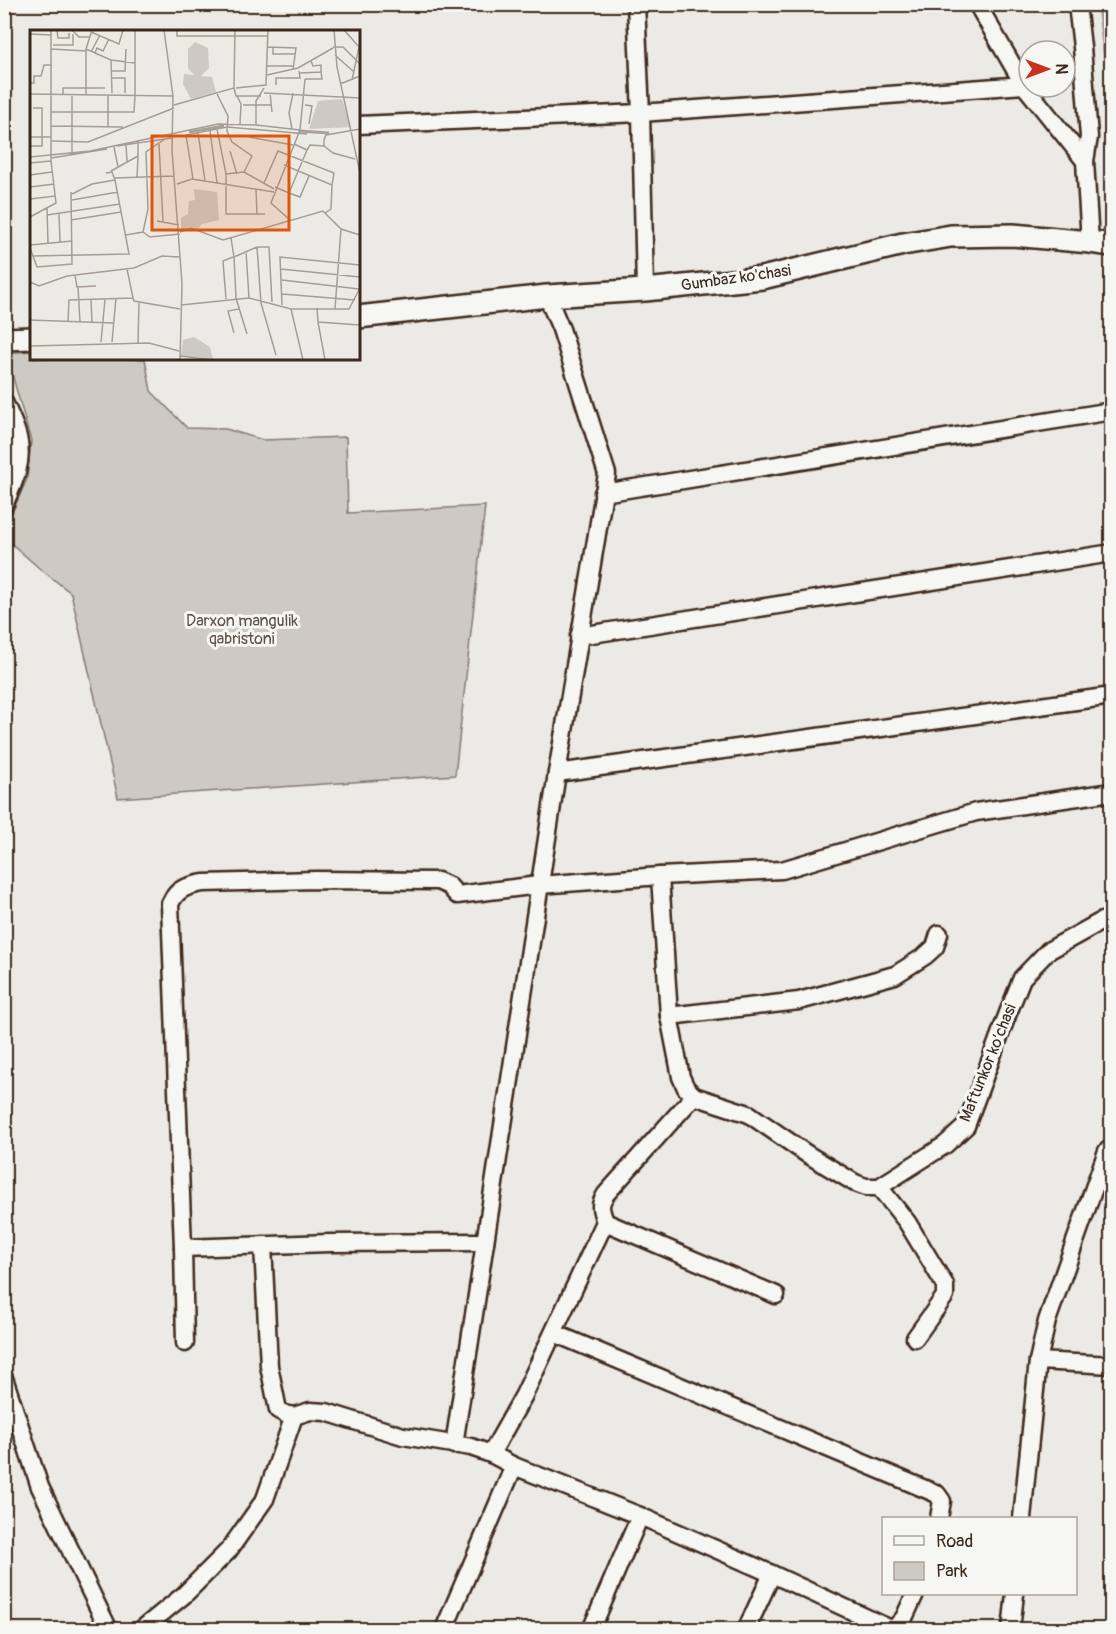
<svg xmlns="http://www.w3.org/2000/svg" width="1116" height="1634" viewBox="0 0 1116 1634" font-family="Pangolin,sans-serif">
  <rect width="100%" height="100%" fill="#ebeae5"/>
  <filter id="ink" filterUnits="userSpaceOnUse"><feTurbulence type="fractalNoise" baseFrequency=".0167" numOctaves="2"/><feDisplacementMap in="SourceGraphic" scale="12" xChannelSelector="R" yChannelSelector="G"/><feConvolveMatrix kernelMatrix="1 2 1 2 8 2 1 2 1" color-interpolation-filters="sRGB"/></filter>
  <g filter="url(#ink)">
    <path fill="#cdcac4" stroke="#847a71" stroke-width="1.5" d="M 31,351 L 32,358 L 145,359 L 151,391 L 187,428 L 226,429 L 263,440 L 346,437 L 348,513 L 485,506 L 455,775 L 118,798 L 71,593 L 39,568 L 5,538 L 5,529 L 27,479 L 31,441 L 6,353 Z"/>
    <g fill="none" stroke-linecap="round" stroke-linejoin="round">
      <path stroke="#a8a198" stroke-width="14" d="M 1103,4 L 1112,69"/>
      <g stroke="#3b2a1e" stroke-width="21">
        <g id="minor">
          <path d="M 636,4 L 641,113 L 645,290"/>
          <path d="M 977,4 L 1024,85 L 1085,161"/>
          <path d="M 1077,4 L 1082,47 L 1089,137 L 1085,161 L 1090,242"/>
          <path d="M 358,125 L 641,113 L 1024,85"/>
          <path d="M 4,402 C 9,413 15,425 18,437 C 24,461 14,483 4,505"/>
          <path d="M 603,493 L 1112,411"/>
          <path d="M 579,636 L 1112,553"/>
          <path d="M 557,773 L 1112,696"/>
          <path d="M 660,876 L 782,870 L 976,812 L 1112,792"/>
          <path d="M 669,1016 L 799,1001 L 895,975 L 925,956 L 935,947 L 939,934"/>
          <path d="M 879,1187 L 907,1222 L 945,1285 L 945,1296 L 915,1338"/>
          <path d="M 605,1222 L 776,1295"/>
          <path d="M 263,1245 L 269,1366 L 278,1410 L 285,1414 L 294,1416"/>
          <path d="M 183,1248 L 330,1243 L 485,1242"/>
          <path d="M 554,1333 L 937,1494 L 942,1501 L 939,1518"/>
          <path d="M 185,1343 L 183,1248 L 170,904 C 177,888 187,886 203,883 L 316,880 L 438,881 L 449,886 L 457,895 L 539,885 L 660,876 L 669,1016 L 681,1077 L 686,1088 L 694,1096 L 749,1114 L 807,1154 L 855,1183 L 866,1187 L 879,1187 L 945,1145 L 966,1126 L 1008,1013 L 1022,978 L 1048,951 L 1102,921 L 1112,918"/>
          <path d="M 1038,1361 L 1112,1365"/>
          <path d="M 4,1378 L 40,1487 L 109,1630"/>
          <path d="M 454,1445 L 557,773 L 607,474 L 561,329 L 547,296"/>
          <path d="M 491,1454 L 524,1395 L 605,1222 C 601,1209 598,1206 606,1194 L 694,1096"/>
          <path d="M 1022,1518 L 1038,1361 L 1047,1321 L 1107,1151"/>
          <path d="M 141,1630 L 184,1595 L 229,1550 L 265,1499 L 294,1416 L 310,1411 L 326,1412 L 403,1436 L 471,1447 L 491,1454 L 514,1466 L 640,1516 L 772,1574 L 893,1630"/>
          <path d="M 450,1630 L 445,1627 L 514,1466"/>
          <path d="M 591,1630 L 640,1516"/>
          <path d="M 746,1630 L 772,1574"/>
          <path d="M 893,1630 L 904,1618 L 915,1594"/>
          <path d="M 1011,1630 L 1015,1594"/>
        </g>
      </g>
      <g stroke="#3b2a1e" stroke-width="26">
        <g id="major">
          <path d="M 358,317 L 547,296 L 645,290 L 762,278 L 903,244 L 951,236 L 1013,235 L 1090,242 L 1112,245"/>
          <path d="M 4,339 L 32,338"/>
        </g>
      </g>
      <use href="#minor" stroke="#f6f6f2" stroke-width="16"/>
      <use href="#major" stroke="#f6f6f2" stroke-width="21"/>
    </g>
  </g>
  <g text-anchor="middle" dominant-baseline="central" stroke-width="6" stroke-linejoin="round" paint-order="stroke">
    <g font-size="16" fill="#3b2a1e" stroke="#f6f6f2">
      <text transform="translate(736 278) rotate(-8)">Gumbaz ko'chasi</text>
      <text transform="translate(988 1063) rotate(-68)">Maftunkor ko’chasi</text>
    </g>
    <g font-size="16" fill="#605248" stroke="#f6f6f2">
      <text x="242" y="621">Darxon mangulik<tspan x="242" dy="18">qabristoni</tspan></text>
    </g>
  </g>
  <g transform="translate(30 30)">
    <rect width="330" height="330" fill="#ebeae5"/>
    <path d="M 165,12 L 178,18 L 179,38 L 171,46 L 182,47 L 186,62 L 161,69 L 153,54 L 154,44 L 164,45 L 158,38 L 158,19 ZM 312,69 L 321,97 L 279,99 L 288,71 ZM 164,159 L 187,162 L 189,190 L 172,194 L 167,200 L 151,200 L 151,188 L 158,184 L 159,171 L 165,170 ZM 164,307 L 180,317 L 183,329 L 151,326 L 153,310 Z" fill="#cdcac4"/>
    <path fill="none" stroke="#a8a198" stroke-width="3" d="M 269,101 L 299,103M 159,102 L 194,96"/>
    <path fill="none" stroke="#a59d95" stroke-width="1.5" d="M 27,0 L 28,8 L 39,8 L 39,3M 42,0 L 49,7 L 60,7M 134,0 L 143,66M 147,0 L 147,6 L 238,6M 304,0 L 307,37 L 330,143M 314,0 L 330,18M 61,2 L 89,14 L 93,0M 0,4 L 21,5M 23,15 L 43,15 L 43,4M 238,17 L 266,18 L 263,40M 303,17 L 313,17 L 330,34M 243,18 L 243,24 L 265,24M 21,19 L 56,21M 56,19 L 81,30 L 82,63M 61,22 L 70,5M 65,23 L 67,18 L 73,21 L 79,9M 305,25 L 324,42M 81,30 L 105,33M 237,36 L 263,36M 82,41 L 95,41 L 96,19M 270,43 L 291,42 L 291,35 L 283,36 L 281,31M 237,45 L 268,38 L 303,18M 82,48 L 95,48 L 95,63M 275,49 L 292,49 L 291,42M 322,50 L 329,17M 0,53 L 4,53 L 4,46 L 11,46 L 14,35 L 22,35M 310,54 L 330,46M 246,55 L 246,48 L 270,48 L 269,41M 204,58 L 206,66 L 231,66M 206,58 L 236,55 L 238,0M 234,63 L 330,68M 240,63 L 242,82M 0,64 L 143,66M 33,64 L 33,58 L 75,58M 56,64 L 56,19 L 62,0M 187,64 L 198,86 L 197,101 L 202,112 L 222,126 L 214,142M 105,65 L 105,0M 42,66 L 42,122M 143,66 L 142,120 L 152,254 L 150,330M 207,66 L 211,74 L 210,94M 144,75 L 204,58 L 205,0M 213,75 L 242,75M 275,75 L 282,76 L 279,94M 21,82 L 104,82 L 105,66M 226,95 L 270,100M 21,96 L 93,97M 78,96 L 78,66M 187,99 L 196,144M 262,99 L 259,83 L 263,63M 180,101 L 187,153M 168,103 L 175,151M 0,107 L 12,107 L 12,78 L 3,78M 219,107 L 263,115M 22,111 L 58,112 L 144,78M 96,114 L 97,132M 129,114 L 133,192M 0,116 L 12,116 L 12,107 L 21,107M 87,116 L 142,108M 84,117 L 88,137M 277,120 L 280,115 L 294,116M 200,121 L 207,144M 0,127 L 60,121 L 188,94 L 226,95 L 226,71 L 234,58M 21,128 L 77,119M 325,129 L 303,123 L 294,116 L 294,110 L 296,105 L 330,99M 0,133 L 21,131M 254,135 L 302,155 L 301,179 L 295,183M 81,141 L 108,126 L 108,111M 214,142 L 196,144 L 196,184 L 235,184M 214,142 L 244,159M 0,145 L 22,142M 107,147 L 108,127M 85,148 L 144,146M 163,149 L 156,105 L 197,97 L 277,104M 234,153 L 248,121 L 304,143 L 302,155M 147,154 L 162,149 L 244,162M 0,157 L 24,154M 245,157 L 259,163 L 277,120 L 264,114M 226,159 L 227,185M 259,163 L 270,167 L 279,146M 42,164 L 62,154 L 85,150M 0,169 L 25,166M 42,170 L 88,162M 17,178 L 18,213M 29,184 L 30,212M 17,185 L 90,174M 0,187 L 26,173 L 21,131 L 21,0M 41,190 L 91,182M 260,190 L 241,173 L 270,100 L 275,49M 127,191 L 149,195M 113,202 L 120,207 L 150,204M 150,202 L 161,198 L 193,210 L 293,181 L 311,199 L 330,205M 96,205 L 113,202 L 118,179 L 116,122 L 135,109M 201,208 L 204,227M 0,215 L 42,211M 227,217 L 239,217 L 242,272M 0,218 L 7,237 L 42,234 L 41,162M 216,221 L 219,268M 3,226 L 99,224 L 85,150 L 82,142 L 76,143M 97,239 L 103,268M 251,239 L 330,247M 45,245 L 47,257 L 66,256M 252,250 L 329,259M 0,252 L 9,256 L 37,246 L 104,238 L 132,226 L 150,227M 48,257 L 50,292M 252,264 L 325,270M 196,269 L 193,231 L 203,227M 61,270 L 62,292M 151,275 L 219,268 L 261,279 L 319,279 L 330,258M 252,275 L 250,227 L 330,235M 287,278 L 288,292 L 330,295M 261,279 L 273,330M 305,279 L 311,199M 0,290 L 83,293M 38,292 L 39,270 L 103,268 L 104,271 L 150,279M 288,292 L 295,330M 204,303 L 198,281 L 209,279M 217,304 L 206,268 L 204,227 L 227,217 L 231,273 L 246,325M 71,312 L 75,269M 82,312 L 86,268M 108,313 L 109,272M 0,316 L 119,313 L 149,321M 150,326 L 183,330"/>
    <path fill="#df570d" fill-opacity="0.15" stroke="#df570d" stroke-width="3" d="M 122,106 L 259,106 L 259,200 L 122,200 Z"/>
    <rect width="330" height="330" fill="none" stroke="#3b2a1e" stroke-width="3"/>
  </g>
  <rect width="1116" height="1634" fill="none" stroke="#f6f6f2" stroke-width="24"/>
  <rect x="12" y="12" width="1092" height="1610" fill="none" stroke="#3b2a1e" stroke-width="2" filter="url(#ink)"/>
  <rect x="882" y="1517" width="195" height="78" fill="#f6f6f2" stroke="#aba49d" stroke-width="1.5"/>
  <rect x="894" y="1536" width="30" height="9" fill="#f6f6f2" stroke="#aba49d" stroke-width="1.5"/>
  <text x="936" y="1547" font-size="18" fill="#3b2a1e">Road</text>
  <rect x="894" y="1562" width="30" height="18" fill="#cdcac4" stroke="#aba49d" stroke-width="1.5"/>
  <text x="936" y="1577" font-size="18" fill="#3b2a1e">Park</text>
  <g transform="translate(1047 69) rotate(90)"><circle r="28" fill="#f6f6f2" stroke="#aba49d" stroke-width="1.5"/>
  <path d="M0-4.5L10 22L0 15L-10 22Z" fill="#c8321e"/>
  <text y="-9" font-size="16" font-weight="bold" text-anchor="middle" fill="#3b2a1e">N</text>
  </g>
</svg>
